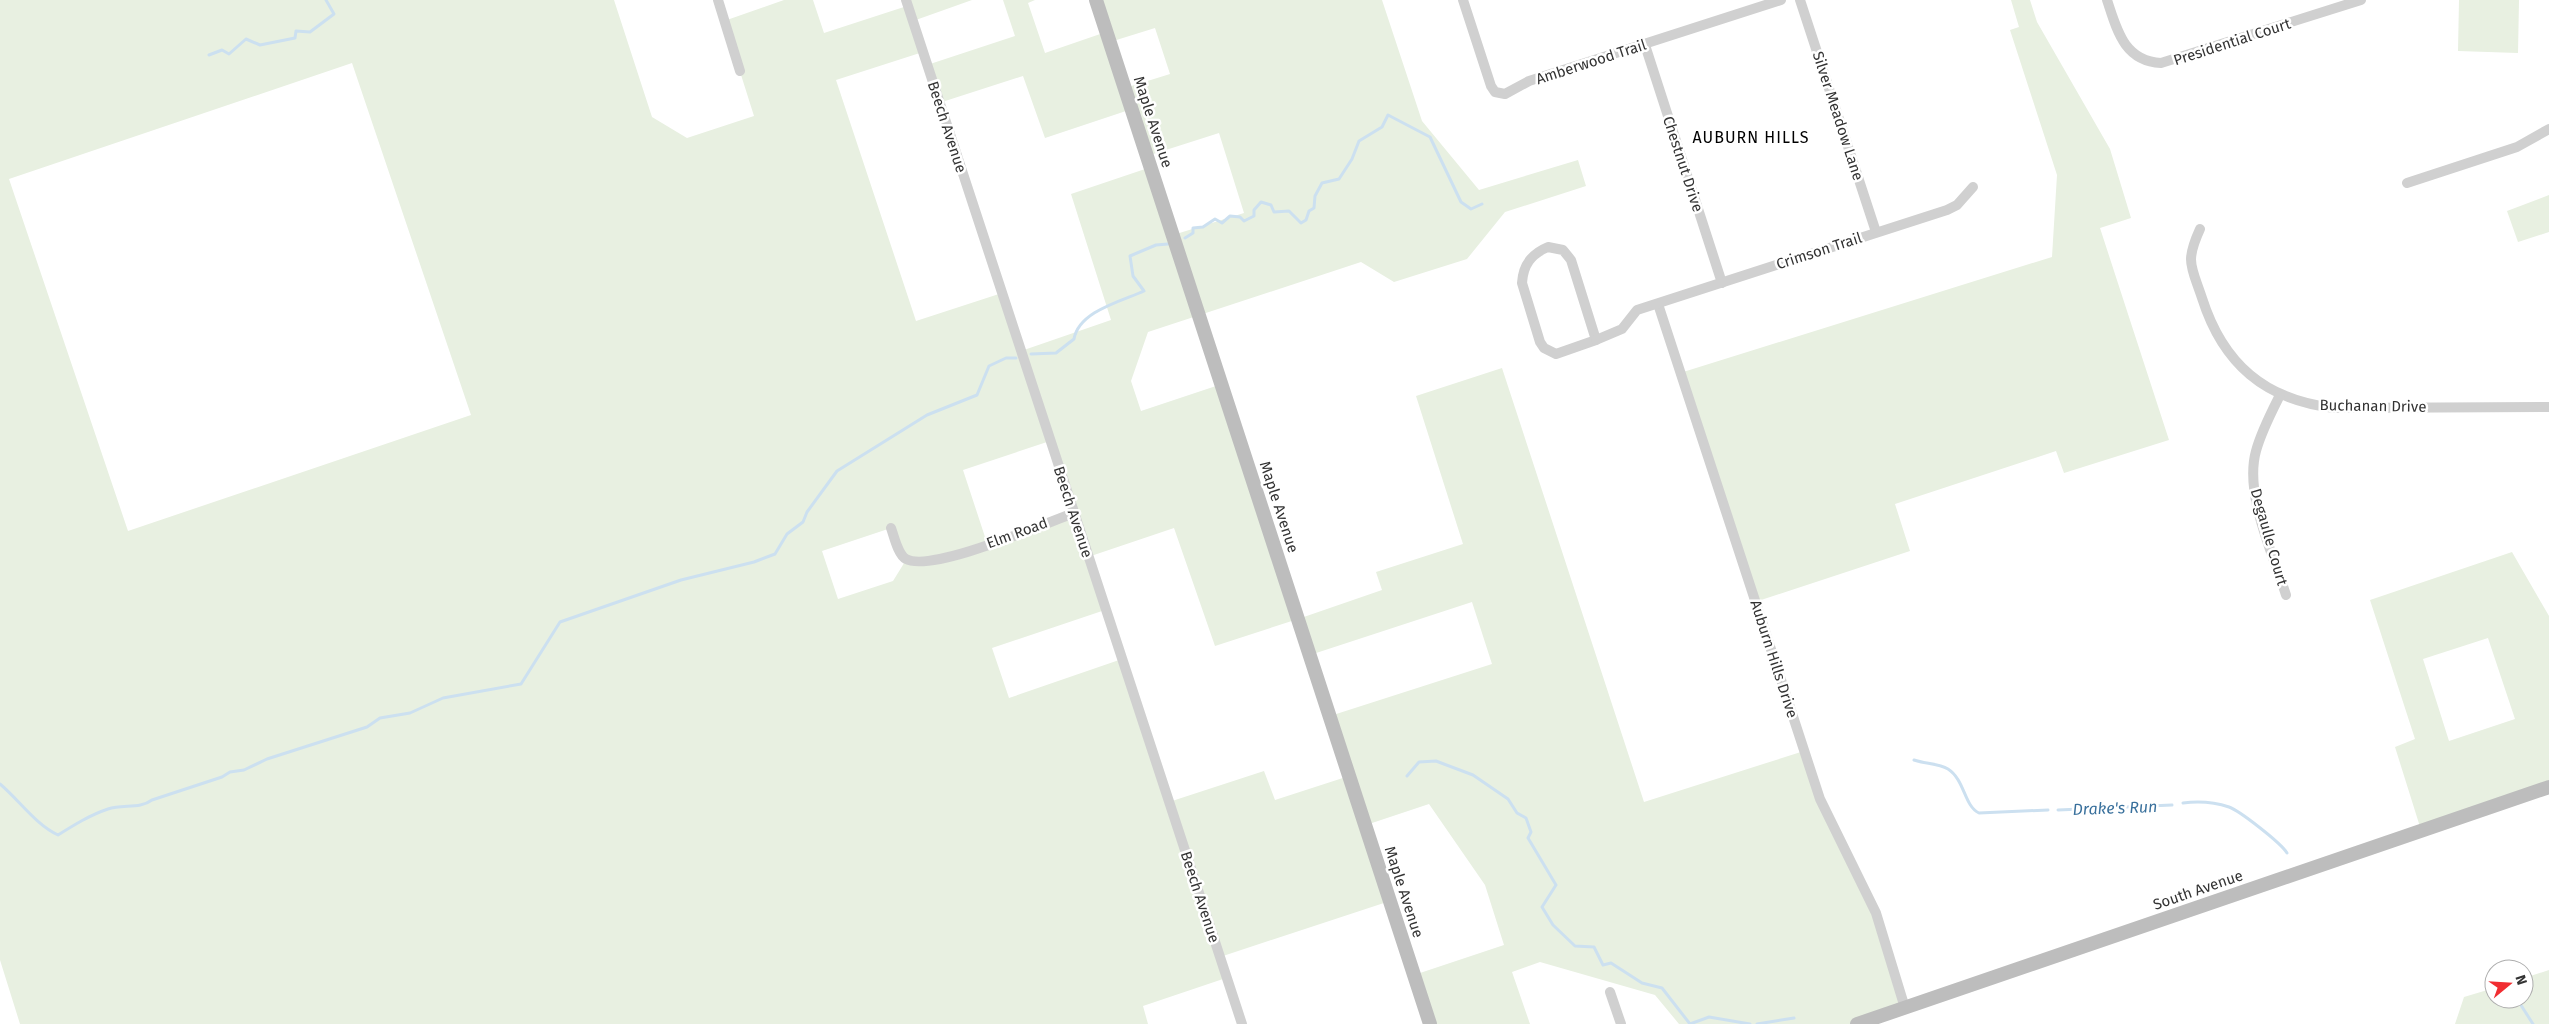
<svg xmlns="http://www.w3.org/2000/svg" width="2549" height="1024" viewBox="0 0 2549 1024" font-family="'Fira Sans',sans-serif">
  <rect width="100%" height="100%" fill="#fff"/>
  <g fill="#e8f0e1" fill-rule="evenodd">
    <path d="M 0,0 L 614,0 L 652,117 L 687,138 L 754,116 L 724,21 L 784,0 L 813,0 L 824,33 L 907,6 L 906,0 L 972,0 L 913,21 L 923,52 L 836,80 L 916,321 L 1002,293 L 1021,351 L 1111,320 L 1071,194 L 1151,167 L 1173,235 L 1244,213 L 1219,133 L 1147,156 L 1132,109 L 1045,138 L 1023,76 L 939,103 L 927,65 L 1015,36 L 1003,0 L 1035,0 L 1028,3 L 1045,53 L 1106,32 L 1096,0 L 1382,0 L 1422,121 L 1479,190 L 1578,160 L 1586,186 L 1505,212 L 1467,259 L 1394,282 L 1361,262 L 1148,332 L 1131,381 L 1141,411 L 1222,384 L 1298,619 L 1382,590 L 1376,572 L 1463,544 L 1416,396 L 1502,368 L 1644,802 L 1804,751 L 1820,799 L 1876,913 L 1905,1008 L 1857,1024 L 1679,1024 L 1655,995 L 1540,962 L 1512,972 L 1530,1024 L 1430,1024 L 1414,975 L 1504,945 L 1485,885 L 1429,804 L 1366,825 L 1390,901 L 1220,957 L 1226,978 L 1143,1006 L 1148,1024 L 20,1024 L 0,960 ZM 1155,28 L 1170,74 L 1125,88 L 1110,42 ZM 352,63 L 471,415 L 128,531 L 9,179 ZM 1050,441 L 1073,512 L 987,543 L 963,470 ZM 891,528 L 906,560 L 893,581 L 838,599 L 822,551 ZM 1174,528 L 1215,646 L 1298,619 L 1310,655 L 1472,602 L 1492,664 L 1330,716 L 1349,776 L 1275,800 L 1264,771 L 1169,802 L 1122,659 L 1009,698 L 992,648 L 1105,610 L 1088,557 Z"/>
    <path d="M 2011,0 L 2030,0 L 2037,22 L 2110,149 L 2131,218 L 2100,228 L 2169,440 L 2064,473 L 2056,451 L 1895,504 L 1910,551 L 1755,602 L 1680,373 L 2052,257 L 2057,175 L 2010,30 L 2019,27 Z"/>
    <path d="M 2459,0 L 2519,0 L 2518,53 L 2458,51 Z"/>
    <path d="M 2549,195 L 2549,232 L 2518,242 L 2507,211 Z"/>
    <path d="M 2512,552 L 2549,616 L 2549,787 L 2421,830 L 2395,747 L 2415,739 L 2370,600 ZM 2488,638 L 2515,719 L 2449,741 L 2423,659 Z"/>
    <path d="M 2549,970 L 2549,1024 L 2455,1024 L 2464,997 L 2494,988 L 2494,999 L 2524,999 L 2524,978 Z"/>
  </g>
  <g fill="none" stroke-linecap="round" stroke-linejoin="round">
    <g stroke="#cce0f0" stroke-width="3">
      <path d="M 209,55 L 222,50 L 229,54 L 246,39 L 260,45 L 295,38 L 296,31 L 310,32 L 334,14 L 326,0"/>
      <path d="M 1185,238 L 1193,233 L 1193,228 L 1203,227 L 1215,219 L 1222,223 L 1230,216 L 1240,217 L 1244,221 L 1254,216 L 1254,210 L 1261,202 L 1271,205 L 1274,212 L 1289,211 L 1301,223 L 1306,220 L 1309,211 L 1314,208 L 1315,196 L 1322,183 L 1339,179 L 1352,159 L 1359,141 L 1382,127 L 1388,115 L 1430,137 L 1461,202 L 1471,209 L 1482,204"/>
      <path d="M 1031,354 L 1056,353 L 1074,339 C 1079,311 1122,301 1144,291 L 1133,276 L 1130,256 L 1156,245 L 1168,244"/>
      <path d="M 1914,760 C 1925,764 1938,763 1948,769 C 1965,780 1964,806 1979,813 L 2048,810"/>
      <path d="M 1407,776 L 1419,762 L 1436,761 L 1473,775 L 1508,799 L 1517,813 L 1526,818 L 1531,832 L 1528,838 L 1556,885 L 1542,907 L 1553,925 L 1575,946 L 1594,947 L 1603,965 L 1611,963 L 1642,983 L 1662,988 L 1690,1024 L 1709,1017 L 1750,1024"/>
      <path d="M 0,784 C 19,800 36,825 58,835 C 74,825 90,815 108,809 C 123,804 140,809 152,800 L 222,777 L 230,772 L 244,770 L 267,759 L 367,727 L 380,718 L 410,713 L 443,698 L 521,684 L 560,622 L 681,580 L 754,562 L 775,554 L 787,534 L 803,522 L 807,512 L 837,471 L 927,415 L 977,395 L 989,366 L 1006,358 L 1016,358"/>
      <path d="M 2183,803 C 2199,801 2214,802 2229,807 C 2240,811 2281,843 2287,853"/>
      <path d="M 2058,810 L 2172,805"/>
      <path d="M 2517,999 L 2533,1024"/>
      <path d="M 1757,1024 L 1794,1018"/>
    </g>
    <g stroke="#d0d0d0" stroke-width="10">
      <path d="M 718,0 L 740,71"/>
      <path d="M 906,0 L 1242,1024"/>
      <path d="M 1463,0 L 1491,86 L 1495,92 L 1505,94 L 1529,81 L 1781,0"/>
      <path d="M 1800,0 L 1876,232"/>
      <path d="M 2107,0 C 2117,30 2124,61 2161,63 L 2361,0"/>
      <path d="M 1645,45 L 1722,283"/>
      <path d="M 2407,183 L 2517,147 L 2549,129"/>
      <path d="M 2200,229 C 2185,262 2191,265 2202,298 C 2223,364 2265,400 2334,408 L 2549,407"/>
      <path d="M 1548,247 L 1563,250 L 1571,260 L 1596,340 L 1556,354 L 1544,348 L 1540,342 L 1522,283 C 1523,265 1531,254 1548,247 Z"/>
      <path d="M 1658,304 L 1820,799 L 1876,913 L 1905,1008"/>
      <path d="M 1596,340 L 1622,329 L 1637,310 L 1947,210 L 1957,205 L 1973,187"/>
      <path d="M 2280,395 C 2271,413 2261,432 2256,451 C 2244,494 2273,554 2286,595"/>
      <path d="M 891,528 C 894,536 898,555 906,559 C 931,573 1043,524 1074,513"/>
      <path d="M 1610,992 L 1621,1024"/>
    </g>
    <g stroke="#bdbdbd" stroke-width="14">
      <path d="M 1096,0 L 1430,1024"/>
      <path d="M 1857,1024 L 2549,787"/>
    </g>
  </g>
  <g text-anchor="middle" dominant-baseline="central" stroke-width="5" stroke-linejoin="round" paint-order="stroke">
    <g font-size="15" fill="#333" stroke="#fff">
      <text transform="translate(2232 42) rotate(-18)">Presidential Court</text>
      <text transform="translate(1591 62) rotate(-18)">Amberwood Trail</text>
      <text transform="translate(1838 116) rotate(72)">Silver Meadow Lane</text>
      <text transform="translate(1153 122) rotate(72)">Maple Avenue</text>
      <text transform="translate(947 127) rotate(72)">Beech Avenue</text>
      <text transform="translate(1683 164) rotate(72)">Chestnut Drive</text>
      <text transform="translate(1819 251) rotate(-18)">Crimson Trail</text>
      <text transform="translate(2373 406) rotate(1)">Buchanan Drive</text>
      <text transform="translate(1279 507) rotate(72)">Maple Avenue</text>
      <text transform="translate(1073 512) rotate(72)">Beech Avenue</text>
      <text transform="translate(1017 533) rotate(-20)">Elm Road</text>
      <text transform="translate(2269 537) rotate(74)">Degaulle Court</text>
      <text transform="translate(1774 659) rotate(72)">Auburn Hills Drive</text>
      <text transform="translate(2198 890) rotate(-19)">South Avenue</text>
      <text transform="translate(1404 892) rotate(72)">Maple Avenue</text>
      <text transform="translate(1200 897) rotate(72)">Beech Avenue</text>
    </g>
    <g font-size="16" letter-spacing="1" fill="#000" stroke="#fff">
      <text x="1751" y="137">AUBURN HILLS</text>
    </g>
    <g font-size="16" font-style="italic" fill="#39709c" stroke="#fff">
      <text transform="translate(2115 808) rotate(-2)">Drake's Run</text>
    </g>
  </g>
  <g transform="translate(2509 984) rotate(72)"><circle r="24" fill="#ffffff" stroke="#adadad"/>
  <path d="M0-4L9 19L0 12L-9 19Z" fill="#f12d31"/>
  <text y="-8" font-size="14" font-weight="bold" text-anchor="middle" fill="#333333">N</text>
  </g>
</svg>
